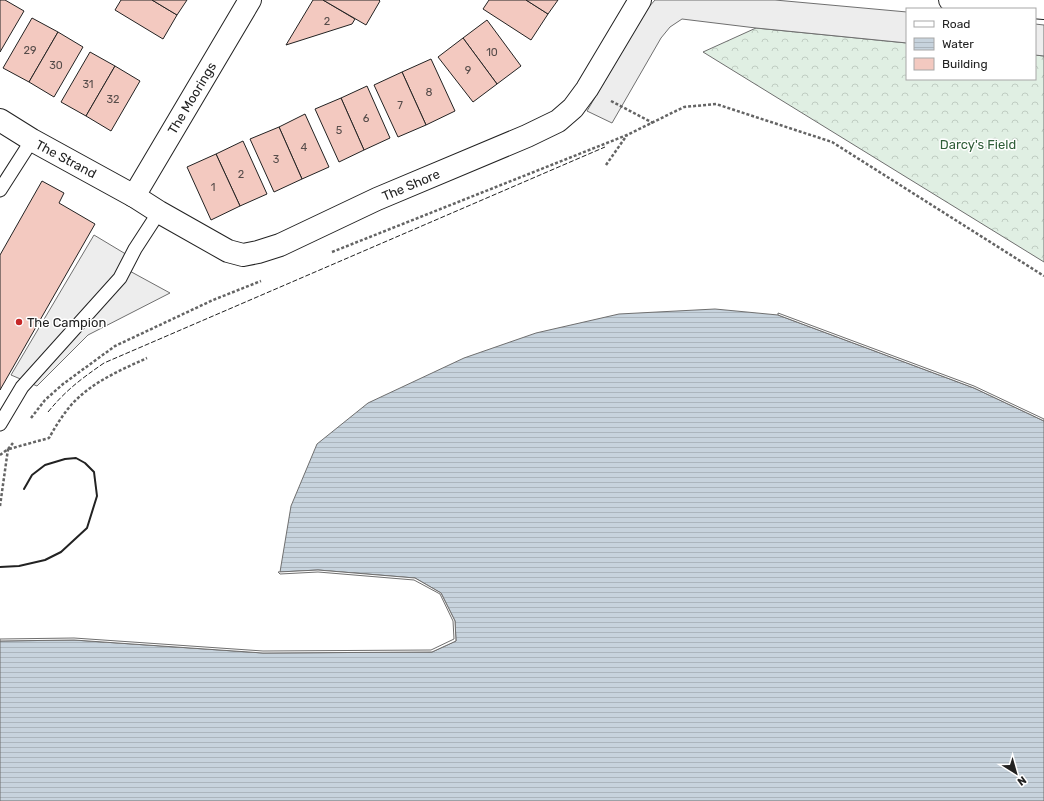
<svg xmlns="http://www.w3.org/2000/svg" width="1044" height="801" viewBox="0 0 1044 801" font-family="Rubik,sans-serif">
  <defs>
    <pattern id="forest-crowns" width="20" height="18" patternUnits="userSpaceOnUse"><rect width="20" height="18" fill="#e0efe3"/><path d="M2 6a3 3 0 1 1 6 0M12 15a3 3 0 1 1 6 0" fill="none" stroke="#c0cdc2"/></pattern>
    <pattern id="water-rules" width="6" height="5" patternUnits="userSpaceOnUse"><rect width="6" height="5" fill="#c7d3dd"/><path d="M0 2.5h6" fill="none" stroke="#abb5bd"/></pattern>
  </defs>
  <rect width="100%" height="100%" fill="#fff"/>
  <path fill="url(#forest-crowns)" stroke="#6f6f6f" d="M 756,28 L 907,43 L 907,79 L 1035,79 L 1035,55 L 1044,56 L 1044,262 L 703,52 Z"/>
  <g fill="#ededed" stroke="#6f6f6f">
    <path d="M 655,0 L 775,0 L 907,12 L 907,43 L 756,28 L 682,19 L 670,27 L 661,38 L 612,123 L 587,111 L 648,8 Z"/>
    <path d="M 1035,24 L 1044,25 L 1044,56 L 1035,55 Z"/>
    <path d="M 94,235 L 134,259 L 126,269 L 170,293 L 88,335 L 37,386 L 11,375 Z"/>
  </g>
  <path fill="url(#water-rules)" stroke="#6f6f6f" d="M 715,309 L 778,315 L 974,388 L 1044,421 L 1044,801 L 0,801 L 0,641 L 74,640 L 263,653 L 432,652 L 456,641 L 455,621 L 441,593 L 415,578 L 318,570 L 280,572 L 291,506 L 317,444 L 368,403 L 464,358 L 536,333 L 619,314 Z"/>
  <g fill="#fff" stroke="#6f6f6f">
    <path d="M 778,313 L 974,386 L 1044,419 L 1044,421 L 974,388 L 778,315 Z"/>
    <path d="M 318,570 L 415,578 L 441,593 L 455,621 L 456,641 L 432,652 L 263,653 L 74,640 L 0,641 L 0,639 L 74,638 L 263,651 L 431,650 L 454,639 L 453,621 L 440,594 L 414,580 L 318,572 L 280,574 L 278,572 Z"/>
  </g>
  <g fill="#f3c9c0" stroke="#222">
    <path d="M 0,0 L 5,0 L 24,11 L 0,52 Z"/>
    <path d="M 121,0 L 152,0 L 177,15 L 163,39 L 115,10 Z"/>
    <path d="M 152,0 L 187,0 L 177,15 Z"/>
    <path d="M 313,0 L 323,0 L 355,19 L 352,24 L 286,45 Z"/>
    <path d="M 323,0 L 379,0 L 380,1 L 366,25 Z"/>
    <path d="M 489,0 L 526,0 L 548,14 L 531,40 L 483,9 Z"/>
    <path d="M 526,0 L 558,0 L 548,14 Z"/>
    <path d="M 32,18 L 58,32 L 29,82 L 3,68 Z"/>
    <path d="M 487,20 L 521,66 L 497,84 L 463,38 Z"/>
    <path d="M 58,32 L 83,47 L 54,97 L 29,82 Z"/>
    <path d="M 463,38 L 497,84 L 473,102 L 438,57 Z"/>
    <path d="M 90,52 L 115,66 L 86,116 L 61,102 Z"/>
    <path d="M 431,59 L 455,111 L 426,125 L 402,72 Z"/>
    <path d="M 115,66 L 140,81 L 111,131 L 86,116 Z"/>
    <path d="M 402,72 L 426,125 L 398,137 L 374,85 Z"/>
    <path d="M 367,86 L 390,138 L 364,150 L 341,98 Z"/>
    <path d="M 341,98 L 364,150 L 339,162 L 315,109 Z"/>
    <path d="M 305,114 L 329,167 L 302,179 L 279,127 Z"/>
    <path d="M 279,127 L 302,179 L 274,192 L 250,139 Z"/>
    <path d="M 243,141 L 267,194 L 240,206 L 216,154 Z"/>
    <path d="M 216,154 L 240,206 L 211,220 L 187,167 Z"/>
    <path d="M 42,181 L 64,193 L 59,203 L 95,224 L 0,390 L 0,255 Z"/>
  </g>
  <g fill="none" stroke-linecap="round" stroke-linejoin="round">
    <g stroke="#222" stroke-width="15">
      <g id="lane">
        <path d="M 0,190 L 32,140"/>
        <path d="M 0,424 L 22,387 L 120,278 L 135,249 L 159,212"/>
      </g>
    </g>
    <g stroke="#222" stroke-width="24">
      <g id="street">
        <path d="M 950,0 L 1044,8"/>
        <path d="M 0,120 L 32,140 L 134,196 L 159,212 L 228,251 L 243,255 L 258,252 L 280,245 L 377,199 L 527,136 L 558,121 L 573,108 L 587,89 L 640,0"/>
        <path d="M 134,196 L 250,0"/>
      </g>
    </g>
    <g stroke="#646464" stroke-width="2.5" stroke-dasharray="3 2" stroke-linecap="butt">
      <path d="M 611,101 L 653,123"/>
      <path d="M 606,165 L 627,135"/>
      <path d="M 332,252 L 627,135 L 684,107 L 716,104 L 832,142 L 1044,276"/>
      <path d="M 31,418 L 45,400 L 63,384 L 115,346 L 213,300 L 261,281"/>
      <path d="M 9,449 L 49,438 C 57,424 66,409 78,398 C 97,380 123,369 147,358"/>
      <path d="M 0,455 L 8,449 L 13,443"/>
      <path d="M 0,506 L 8,449"/>
    </g>
    <use href="#lane" stroke="#fff" stroke-width="13"/>
    <use href="#street" stroke="#fff" stroke-width="22"/>
    <path stroke="#222" stroke-width="1" stroke-dasharray="5 2" stroke-linecap="butt" d="M 48,412 C 66,390 81,379 104,363 L 605,147"/>
    <path stroke="#222" stroke-width="2" d="M 0,567 L 19,566 L 45,560 L 61,552 L 87,528 L 97,496 L 94,472 L 85,463 L 76,458 L 65,459 L 45,465 L 32,475 L 24,489"/>
  </g>
  <circle fill="#c62828" stroke="#fff" stroke-width="1.5" cx="19" cy="322" r="4"/>
  <g text-anchor="middle" dominant-baseline="central" stroke-width="3" stroke-linejoin="round" paint-order="stroke">
    <g font-size="11" fill="#564c4a">
      <text x="327" y="21">2</text>
      <text x="30" y="50">29</text>
      <text x="492" y="52">10</text>
      <text x="56" y="65">30</text>
      <text x="468" y="70">9</text>
      <text x="88" y="84">31</text>
      <text x="429" y="92">8</text>
      <text x="113" y="99">32</text>
      <text x="400" y="105">7</text>
      <text x="366" y="118">6</text>
      <text x="339" y="130">5</text>
      <text x="304" y="147">4</text>
      <text x="276" y="159">3</text>
      <text x="241" y="174">2</text>
      <text x="213" y="187">1</text>
    </g>
    <g font-size="13" fill="#222" stroke="#fff">
      <text transform="translate(192 98) rotate(-59)">The Moorings</text>
      <text transform="translate(66 159) rotate(28)">The Strand</text>
      <text transform="translate(411 185) rotate(-23)">The Shore</text>
    </g>
    <g font-size="13" fill="#2f5e38" stroke="#fff">
      <text x="978" y="144">Darcy's Field</text>
    </g>
    <g font-size="13" fill="#222" stroke="#fff" text-anchor="start">
      <text x="27" y="322">The Campion</text>
    </g>
  </g>
  <rect x="906" y="8" width="130" height="72" fill="#ffffff" stroke="#a7a7a7"/>
  <rect x="914" y="21" width="20" height="6" fill="#ffffff" stroke="#a7a7a7"/>
  <text x="942" y="28" font-size="12" fill="#222222">Road</text>
  <rect x="914" y="38" width="20" height="12" fill="url(#water-rules)" stroke="#a7a7a7"/>
  <text x="942" y="48" font-size="12" fill="#222222">Water</text>
  <rect x="914" y="58" width="20" height="12" fill="#f3c9c0" stroke="#a7a7a7"/>
  <text x="942" y="68" font-size="12" fill="#222222">Building</text>
  <g transform="translate(1016 773) rotate(143)" stroke="#ffffff" stroke-width="3" paint-order="stroke">
  <path d="M0-3L7 15L0 10L-7 15Z" fill="#222222"/>
  <text y="-6" font-size="11" font-weight="bold" text-anchor="middle" fill="#222222">N</text>
  </g>
</svg>
